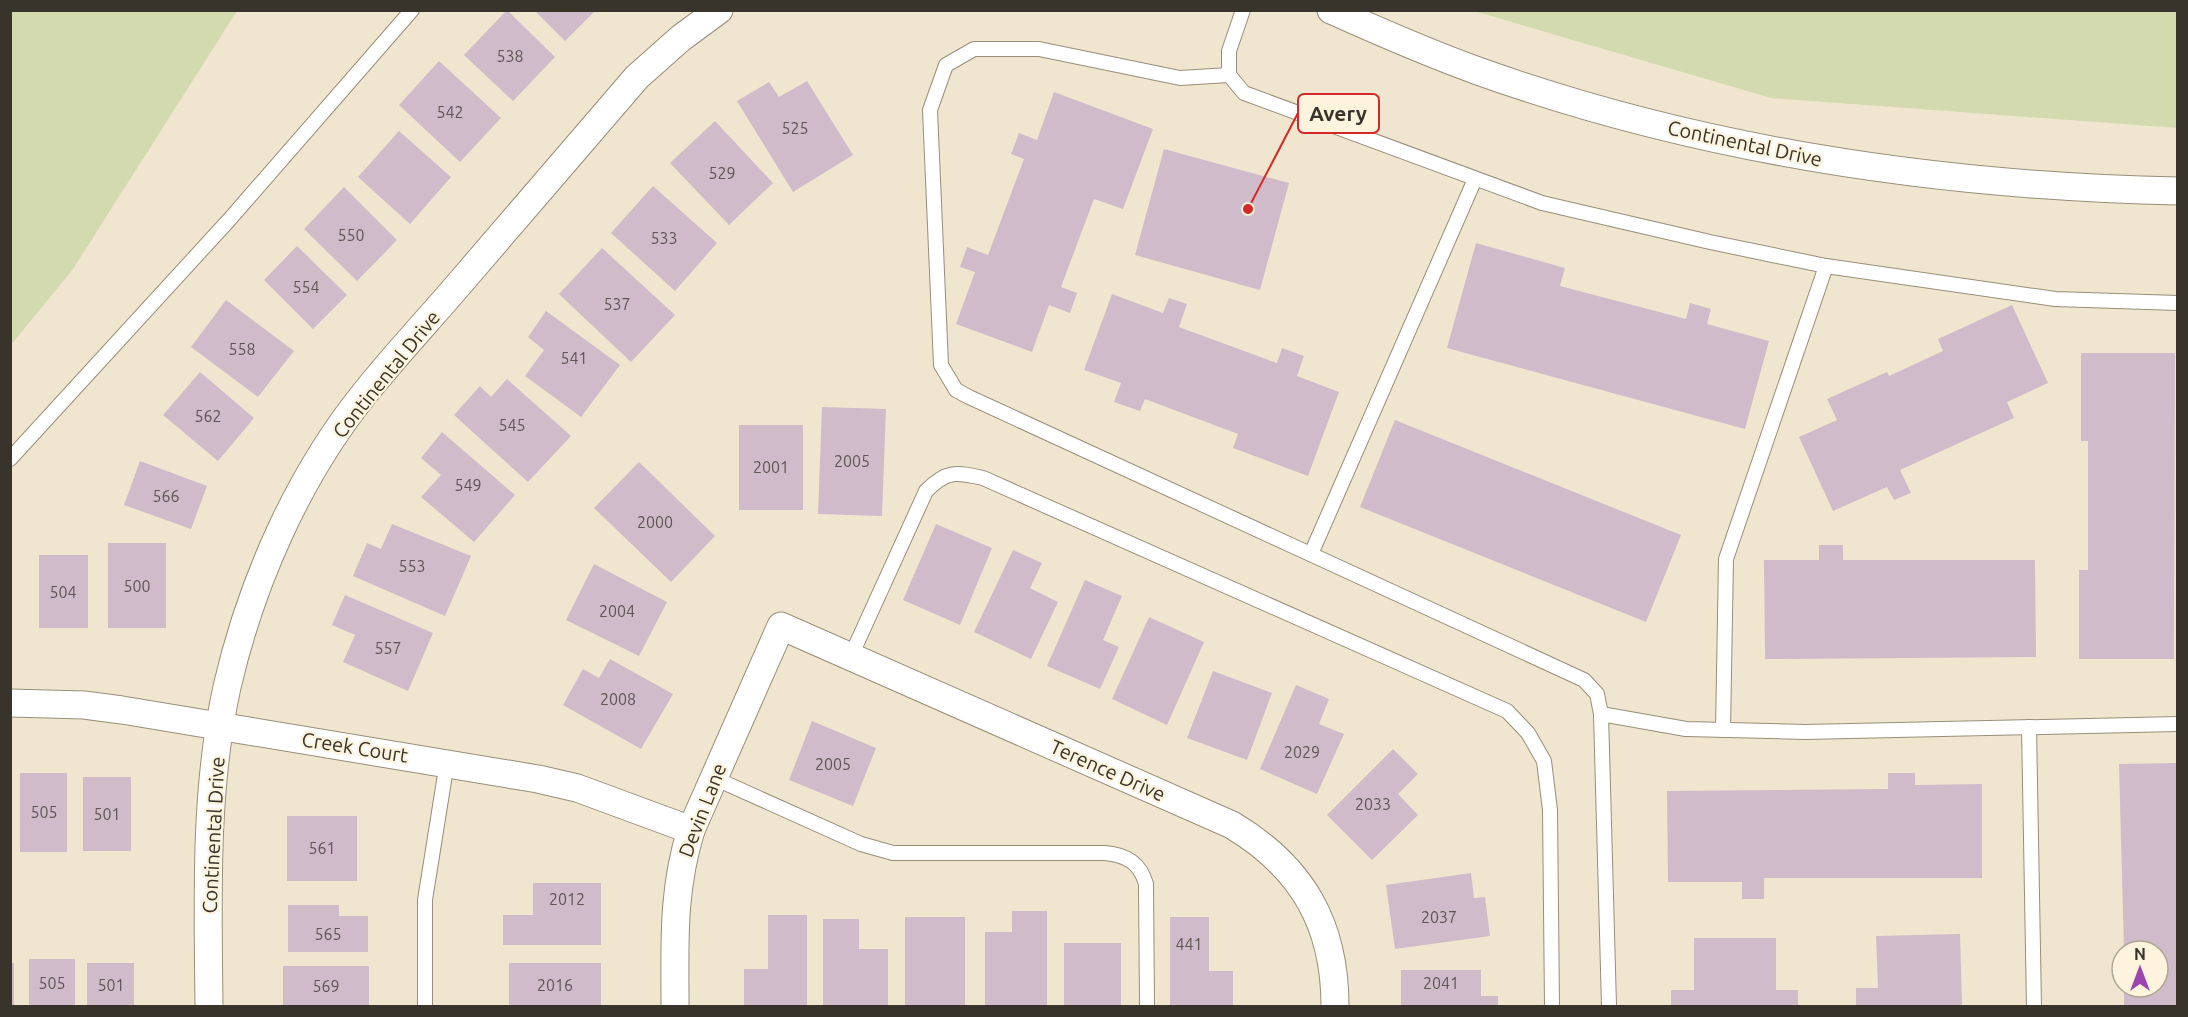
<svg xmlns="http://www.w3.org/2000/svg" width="2188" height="1017" viewBox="0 0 2188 1017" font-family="Ubuntu,sans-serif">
  <rect width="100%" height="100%" fill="#f0e6cf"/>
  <g fill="#d3daaf">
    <path d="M 11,10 L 237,11 L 73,269 L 11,345 Z"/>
    <path d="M 1474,11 L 2177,11 L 2177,128 L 1771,98 Z"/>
  </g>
  <g fill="#d0bbcb">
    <path d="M 507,10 L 555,57 L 513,101 L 464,55 Z"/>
    <path d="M 534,10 L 596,10 L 565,41 Z"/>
    <path d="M 439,61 L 501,118 L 460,162 L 399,105 Z"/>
    <path d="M 807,81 L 853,155 L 793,192 L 737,101 L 769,82 L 779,97 Z"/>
    <path d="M 1054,92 L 1153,129 L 1123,209 L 1094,199 L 1061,287 L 1077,293 L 1070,313 L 1049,305 L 1032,352 L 956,324 L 975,272 L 960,267 L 967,247 L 988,255 L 1024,159 L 1011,154 L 1019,133 L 1037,140 Z"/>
    <path d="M 715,121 L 773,183 L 729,225 L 670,163 Z"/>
    <path d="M 399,131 L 451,177 L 410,224 L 358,177 Z"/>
    <path d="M 1164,149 L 1289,183 L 1260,290 L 1135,255 Z"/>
    <path d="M 653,186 L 717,243 L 675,291 L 611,233 Z"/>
    <path d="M 344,187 L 397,240 L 357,281 L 304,229 Z"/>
    <path d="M 1476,243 L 1565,268 L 1560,286 L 1686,319 L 1690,303 L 1711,309 L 1707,324 L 1769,341 L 1745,429 L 1447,348 Z"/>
    <path d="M 297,246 L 347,295 L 313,329 L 264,280 Z"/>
    <path d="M 602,248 L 675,315 L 631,362 L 559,294 Z"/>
    <path d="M 1112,294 L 1163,313 L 1169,298 L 1187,304 L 1179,327 L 1277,363 L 1282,348 L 1304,356 L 1297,376 L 1339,392 L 1308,476 L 1233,448 L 1238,434 L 1145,399 L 1140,411 L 1114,402 L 1121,383 L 1084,370 Z"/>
    <path d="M 226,300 L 294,351 L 258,397 L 191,347 Z"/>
    <path d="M 2012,305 L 2048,383 L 2007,402 L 2014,418 L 1900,470 L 1911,493 L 1894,500 L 1887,487 L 1833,511 L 1799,437 L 1837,420 L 1827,399 L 1887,372 L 1889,376 L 1943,351 L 1938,339 Z"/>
    <path d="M 546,311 L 620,365 L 581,417 L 525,376 L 544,350 L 528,337 Z"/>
    <path d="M 2081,353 L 2175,353 L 2174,659 L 2079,659 L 2079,570 L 2088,570 L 2088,441 L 2081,441 Z"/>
    <path d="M 200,372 L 254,418 L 218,461 L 163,415 Z"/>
    <path d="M 507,379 L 571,436 L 528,482 L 454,415 L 480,386 L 491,397 Z"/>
    <path d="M 822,407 L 886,409 L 882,516 L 818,514 Z"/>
    <path d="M 1395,420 L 1681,535 L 1646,622 L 1360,507 Z"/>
    <rect x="739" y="425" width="64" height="85"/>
    <path d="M 442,432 L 515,495 L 474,542 L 421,497 L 441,475 L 421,458 Z"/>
    <path d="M 140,461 L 207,486 L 191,529 L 124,505 Z"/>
    <path d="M 639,462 L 715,536 L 671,582 L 594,508 Z"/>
    <path d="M 392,524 L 471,556 L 445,616 L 353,576 L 367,543 L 381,549 Z"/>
    <path d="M 936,524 L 992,548 L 960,625 L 903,600 Z"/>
    <rect x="108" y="543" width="58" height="85"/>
    <path d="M 1819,545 L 1843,545 L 1843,560 L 2035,560 L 2036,657 L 1765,659 L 1764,560 L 1819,560 Z"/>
    <path d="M 1013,550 L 1042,563 L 1030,588 L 1058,602 L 1031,659 L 974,632 Z"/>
    <rect x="39" y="555" width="49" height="73"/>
    <path d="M 594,564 L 667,602 L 639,656 L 566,620 Z"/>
    <path d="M 1085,580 L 1122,596 L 1103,640 L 1119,647 L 1100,689 L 1047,666 Z"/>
    <path d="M 345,595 L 433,633 L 408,691 L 343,662 L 355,635 L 332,625 Z"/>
    <path d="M 1149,617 L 1204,642 L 1167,725 L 1112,699 Z"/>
    <path d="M 610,659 L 673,694 L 641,749 L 563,705 L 583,669 L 599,678 Z"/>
    <path d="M 1213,671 L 1272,693 L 1247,760 L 1187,738 Z"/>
    <path d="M 1296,685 L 1329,699 L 1319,724 L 1344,734 L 1317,794 L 1260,769 Z"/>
    <path d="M 812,721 L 876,748 L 853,806 L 789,780 Z"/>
    <path d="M 1393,749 L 1418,774 L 1398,794 L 1418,815 L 1372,860 L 1327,815 Z"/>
    <path d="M 2178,763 L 2178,1006 L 2124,1006 L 2124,987 L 2158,987 L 2158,951 L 2124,951 L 2119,764 Z"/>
    <rect x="20" y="773" width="47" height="79"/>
    <path d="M 1888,773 L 1915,773 L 1915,785 L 1982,784 L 1982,878 L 1764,878 L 1764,899 L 1742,899 L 1742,882 L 1668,882 L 1667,791 L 1888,789 Z"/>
    <rect x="83" y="777" width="48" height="74"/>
    <rect x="287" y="816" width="70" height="65"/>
    <path d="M 1471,873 L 1474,898 L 1485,897 L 1490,936 L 1395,949 L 1386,885 Z"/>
    <path d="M 533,883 L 601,883 L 601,945 L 503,945 L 503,915 L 533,915 Z"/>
    <path d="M 288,905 L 339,905 L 339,916 L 368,916 L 368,952 L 288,952 Z"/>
    <path d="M 1012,911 L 1047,911 L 1047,1006 L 985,1006 L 985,932 L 1012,932 Z"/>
    <path d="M 768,915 L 807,915 L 807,1006 L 744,1006 L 744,969 L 768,969 Z"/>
    <rect x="905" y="917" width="60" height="89"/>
    <path d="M 1170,917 L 1209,917 L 1209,971 L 1233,971 L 1233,1006 L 1170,1006 Z"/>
    <path d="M 823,919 L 859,919 L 859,949 L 888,949 L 888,1006 L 823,1006 Z"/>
    <path d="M 1960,934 L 1962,1005 L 1856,1006 L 1856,988 L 1878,988 L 1876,936 Z"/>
    <path d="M 1694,938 L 1776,938 L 1776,990 L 1798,990 L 1798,1006 L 1671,1006 L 1671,990 L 1694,990 Z"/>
    <rect x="1064" y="943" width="57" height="63"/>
    <rect x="29" y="959" width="46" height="47"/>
    <rect x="10" y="963" width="4" height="43"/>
    <rect x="87" y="963" width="47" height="43"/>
    <rect x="509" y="963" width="92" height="43"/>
    <rect x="283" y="966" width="86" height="40"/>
    <path d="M 1401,970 L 1481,970 L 1481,996 L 1498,996 L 1498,1006 L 1401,1006 Z"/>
  </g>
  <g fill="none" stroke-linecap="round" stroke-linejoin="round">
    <g stroke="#988e79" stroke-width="16">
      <g id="service">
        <path d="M 1243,10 L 1229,51 L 1229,75 L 1244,93 L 1542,203 L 1710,242 L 1826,266 L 2055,299 L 2178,303"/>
        <path d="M 1229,75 L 1180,78 L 1039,49 L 974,49 L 946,65 L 930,110 L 941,365 L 956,390 L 969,397 L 1584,680 L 1597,694 L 1601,714 L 1609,1006"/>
        <path d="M 10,459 L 229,220 L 412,10"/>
        <path d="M 1311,554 L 1475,179"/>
        <path d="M 851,656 L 926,491 C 947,470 956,472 983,478 L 1507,711 L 1528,733 L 1544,761 L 1550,810 L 1552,1006"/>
        <path d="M 1601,714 L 1686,729 L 1805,732 L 2178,724"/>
        <path d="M 2029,727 L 2034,1006"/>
        <path d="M 1723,730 L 1726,559 L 1826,266"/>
        <path d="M 714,778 L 861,844 L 893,853 L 1105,853 C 1127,855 1140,863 1146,884 L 1147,1006"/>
        <path d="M 425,1006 L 425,900 L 447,762"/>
      </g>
    </g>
    <g stroke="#988e79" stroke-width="29">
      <g id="minor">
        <path d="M 1331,10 C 1380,32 1428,53 1478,71 C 1702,151 1941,186 2178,191"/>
        <path d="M 10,703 L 84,705 L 122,710 L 538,779 L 577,788 L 691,830"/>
        <path d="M 209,1006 C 208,900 204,792 227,687 C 251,583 298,476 365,393 C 397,353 433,315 466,276 C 523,210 580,143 637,77 L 681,38 L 719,10"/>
        <path d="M 675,1006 C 675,943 672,892 691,830 L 781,626 L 1232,825 C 1302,867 1335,924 1335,1006"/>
      </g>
    </g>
    <use href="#service" stroke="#fff" stroke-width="14"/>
    <use href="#minor" stroke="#fff" stroke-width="27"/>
  </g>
  <g text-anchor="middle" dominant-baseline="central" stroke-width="4.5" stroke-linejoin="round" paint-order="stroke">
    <g font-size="16" fill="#5e5653">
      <text x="510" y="56">538</text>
      <text x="450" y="112">542</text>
      <text x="795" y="128">525</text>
      <text x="722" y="173">529</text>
      <text x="351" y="235">550</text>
      <text x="664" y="238">533</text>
      <text x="306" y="287">554</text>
      <text x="617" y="304">537</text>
      <text x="242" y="349">558</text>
      <text x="574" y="358">541</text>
      <text x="208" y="416">562</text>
      <text x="512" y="425">545</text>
      <text x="852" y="461">2005</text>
      <text x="771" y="467">2001</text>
      <text x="468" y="485">549</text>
      <text x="166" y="496">566</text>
      <text x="655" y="522">2000</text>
      <text x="412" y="566">553</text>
      <text x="137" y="586">500</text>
      <text x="63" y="592">504</text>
      <text x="617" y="611">2004</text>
      <text x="388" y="648">557</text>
      <text x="618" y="699">2008</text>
      <text x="1302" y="752">2029</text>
      <text x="833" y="764">2005</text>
      <text x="1373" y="804">2033</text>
      <text x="44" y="812">505</text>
      <text x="107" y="814">501</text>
      <text x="322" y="848">561</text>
      <text x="567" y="899">2012</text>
      <text x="1439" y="917">2037</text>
      <text x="328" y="934">565</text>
      <text x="1189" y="944">441</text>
      <text x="52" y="983">505</text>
      <text x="1441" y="983">2041</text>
      <text x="111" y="985">501</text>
      <text x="555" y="985">2016</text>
      <text x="326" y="986">569</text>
    </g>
    <g font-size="20" fill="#38342b" stroke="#fef3dc">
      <text transform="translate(1745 143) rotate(12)">Continental Drive</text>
      <text transform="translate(386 374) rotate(-51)">Continental Drive</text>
      <text transform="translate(355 747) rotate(9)">Creek Court</text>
      <text transform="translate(1108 770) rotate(24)">Terence Drive</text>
      <text transform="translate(702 810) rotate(-69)">Devin Lane</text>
      <text transform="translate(213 835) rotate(-87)">Continental Drive</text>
    </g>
  </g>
  <path fill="none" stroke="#d62828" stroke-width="2" d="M1248 209L1298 113"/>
  <circle fill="#d62828" stroke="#fef3dc" stroke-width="2" cx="1248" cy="209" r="6"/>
  <rect fill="#fef3dc" stroke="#d62828" stroke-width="2" x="1298" y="94" width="81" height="39" rx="6"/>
  <g font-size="21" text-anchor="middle" font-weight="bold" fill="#38342b">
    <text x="1338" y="121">Avery</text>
  </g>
  <rect width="2188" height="1017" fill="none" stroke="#38342b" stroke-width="24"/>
  <g transform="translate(2140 969)"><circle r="28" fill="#fef3dc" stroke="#afa795" stroke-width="1.5"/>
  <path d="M0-4.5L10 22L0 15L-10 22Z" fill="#9b45b2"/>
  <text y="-9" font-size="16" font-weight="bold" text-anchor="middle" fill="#38342b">N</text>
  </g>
</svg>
